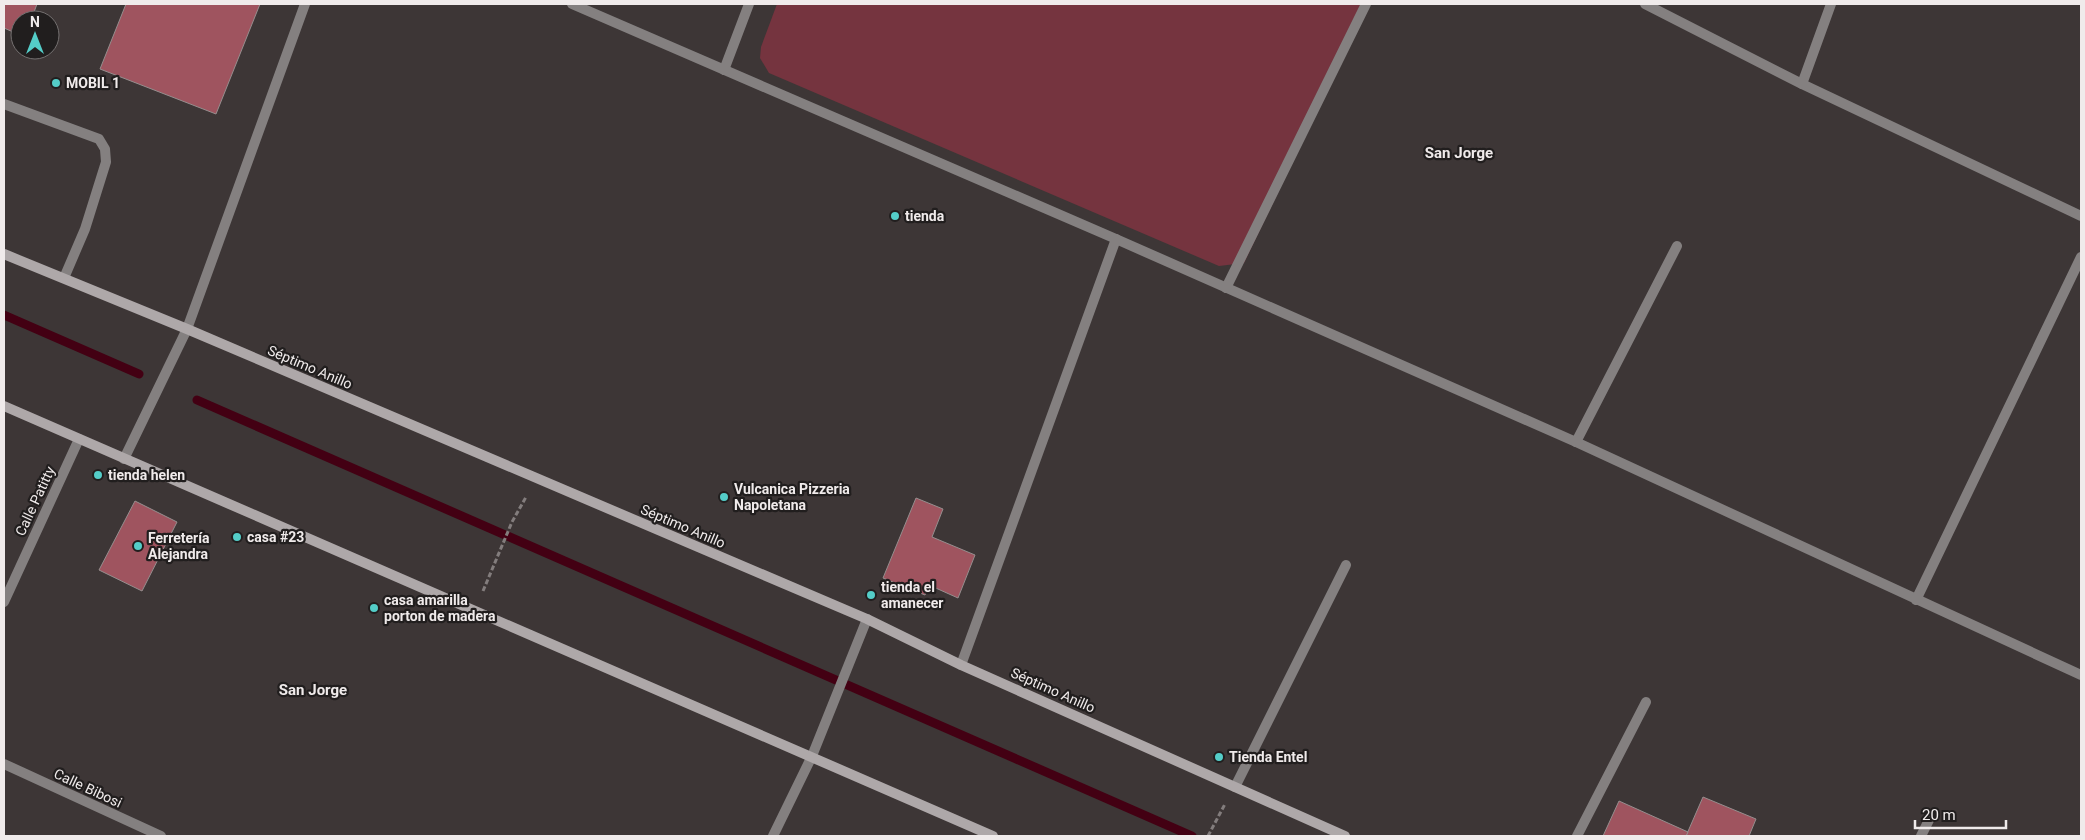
<svg xmlns="http://www.w3.org/2000/svg" width="2085" height="840" viewBox="0 0 2085 840" font-family="Roboto,sans-serif">
  <rect width="100%" height="100%" fill="#3d3636"/>
  <path fill="#75343f" d="M 777,4 L 1369,4 L 1244,263 L 1219,266 L 769,73 L 760,58 L 761,47 Z"/>
  <g fill="none" stroke-linecap="round" stroke-linejoin="round">
    <g stroke="#430013" stroke-width="9">
      <path d="M 4,315 L 139,374"/>
      <path d="M 197,400 L 1192,836"/>
    </g>
  </g>
  <g fill="#9f545f" stroke="#968e8e">
    <path d="M 4,4 L 37,4 L 31,20 L 20,20 L 20,35 L 4,28 Z"/>
    <path d="M 126,4 L 260,4 L 216,114 L 100,69 Z"/>
    <path d="M 916,498 L 943,509 L 932,537 L 975,555 L 958,598 L 929,585 L 925,595 L 883,578 Z"/>
    <path d="M 135,501 L 177,522 L 142,591 L 99,570 Z"/>
    <path d="M 1703,797 L 1756,819 L 1749,836 L 1686,836 Z"/>
    <path d="M 1619,801 L 1688,832 L 1686,836 L 1603,836 Z"/>
  </g>
  <g fill="none" stroke-linecap="round" stroke-linejoin="round">
    <g stroke="#837d7d" stroke-width="3" stroke-dasharray="5 2.5" stroke-linecap="butt">
      <path d="M 483,591 L 512,522 L 526,497"/>
      <path d="M 1208,836 L 1225,804"/>
    </g>
    <path stroke="#848080" stroke-width="10" d="M 4,104 L 99,139 L 105,149 L 106,162 L 85,229 L 64,278"/>
    <g stroke="#848080" stroke-width="10">
      <path d="M 572,4 L 1116,239 L 1576,442 L 2081,675"/>
      <path d="M 1645,4 L 1802,84 L 2081,216"/>
      <path d="M 724,70 L 749,4"/>
      <path d="M 1802,84 L 1831,4"/>
      <path d="M 1226,288 L 1366,4"/>
      <path d="M 1576,442 L 1677,246"/>
      <path d="M 124,459 L 187,329 L 305,4"/>
      <path d="M 1916,600 L 2081,257"/>
      <path d="M 4,602 L 79,439"/>
      <path d="M 961,665 L 1116,239"/>
      <path d="M 4,764 L 161,836"/>
      <path d="M 1235,787 L 1346,565"/>
      <path d="M 773,836 L 812,756 L 867,619"/>
      <path d="M 1577,836 L 1646,702"/>
      <path d="M 1921,836 L 1930,818"/>
    </g>
    <g stroke="#aea8a9" stroke-width="10">
      <path d="M 4,254 L 187,329 L 867,619 L 961,665 L 1345,836"/>
      <path d="M 4,406 C 333,551 664,690 993,836"/>
    </g>
  </g>
  <g fill="#54cdc8" stroke="#211e1e" stroke-width="2">
    <circle cx="56" cy="83" r="5"/>
    <circle cx="895" cy="216" r="5"/>
    <circle cx="98" cy="475" r="5"/>
    <circle cx="724" cy="497" r="5"/>
    <circle cx="237" cy="537" r="5"/>
    <circle cx="138" cy="546" r="5"/>
    <circle cx="871" cy="595" r="5"/>
    <circle cx="374" cy="608" r="5"/>
    <circle cx="1219" cy="757" r="5"/>
  </g>
  <g text-anchor="middle" dominant-baseline="central" stroke-width="4.5" stroke-linejoin="round" paint-order="stroke">
    <g font-size="14" font-weight="bold" fill="#f0ebeb" stroke="#211e1e" text-anchor="start">
      <text x="66" y="83">MOBIL 1</text>
      <text x="905" y="216">tienda</text>
      <text x="108" y="475">tienda helen</text>
      <text x="734" y="489">Vulcanica Pizzeria<tspan x="734" dy="16">Napoletana</tspan></text>
      <text x="247" y="537">casa #23</text>
      <text x="148" y="538">Ferretería<tspan x="148" dy="16">Alejandra</tspan></text>
      <text x="881" y="587">tienda el<tspan x="881" dy="16">amanecer</tspan></text>
      <text x="384" y="600">casa amarilla<tspan x="384" dy="16">porton de madera</tspan></text>
      <text x="1229" y="757">Tienda Entel</text>
    </g>
    <g font-size="14" fill="#f0ebeb" stroke="#211e1e">
      <text transform="translate(310 367) rotate(23)">Séptimo Anillo</text>
      <text transform="translate(35 501) rotate(-65)">Calle Patitty</text>
      <text transform="translate(683 526) rotate(23)">Séptimo Anillo</text>
      <text transform="translate(1053 690) rotate(24)">Séptimo Anillo</text>
      <text transform="translate(88 788) rotate(25)">Calle Bibosi</text>
    </g>
    <g font-size="15" font-weight="bold" fill="#f0ebeb" stroke="#211e1e">
      <text x="1459" y="153">San Jorge</text>
      <text x="313" y="690">San Jorge</text>
    </g>
  </g>
  <rect width="2085" height="840" fill="none" stroke="#f0ebeb" stroke-width="10"/>
  <g transform="translate(35 35)"><circle r="24" fill="#211e1e" stroke="#747070"/>
  <path d="M0-4L9 19L0 12L-9 19Z" fill="#54cdc8"/>
  <text y="-8" font-size="14" font-weight="bold" text-anchor="middle" fill="#f0ebeb">N</text>
  </g>
  <path d="M1915 820v8h91v-8" fill="none" stroke="#f0ebeb" stroke-width="2.5"/>
  <text x="1922" y="820" font-size="15" fill="#f0ebeb" stroke="#211e1e" stroke-width="4" paint-order="stroke">20 m</text>
</svg>
